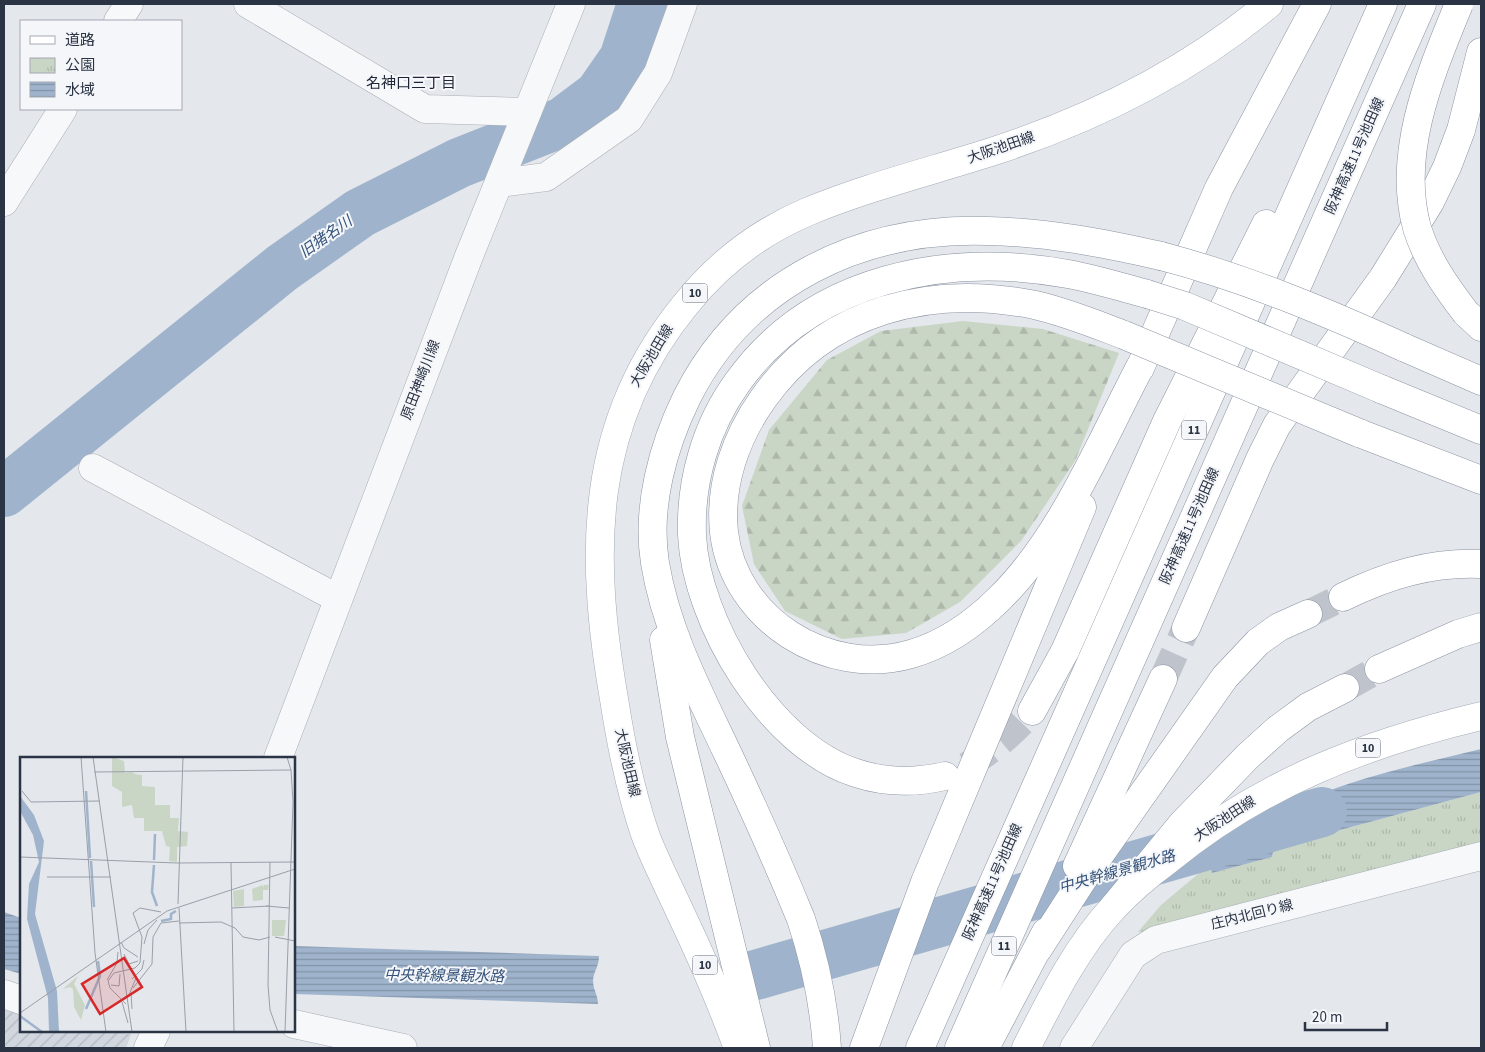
<svg xmlns="http://www.w3.org/2000/svg" width="1485" height="1052" viewBox="0 0 1485 1052" font-family="'Source Sans 3','Noto Sans JP',sans-serif">
  <defs>
    <pattern id="industrial-furrows" width="10" height="10" patternUnits="userSpaceOnUse" patternTransform="scale(1.25)"><rect width="10" height="10" fill="#d2d6de"/><path d="M-1 1l2-2M0 10L10 0M9 11l2-2" fill="none" stroke="#b4b8c0"/></pattern>
    <pattern id="forest-firs" width="22" height="20" patternUnits="userSpaceOnUse" patternTransform="scale(1.25)"><rect width="22" height="20" fill="#c9d6c5"/><path d="M5 1l3.5 6h-7zM16 11l3.5 6h-7z" fill="#adb8ab"/></pattern>
    <pattern id="park-tufts" width="24" height="20" patternUnits="userSpaceOnUse" patternTransform="scale(1.25)"><rect width="24" height="20" fill="#c9d6c5"/><path d="M3 7l-1-3M5 7V3M7 7l1-3M15 17l-1-3M17 17v-4M19 17l1-3" fill="none" stroke="#adb8ab"/></pattern>
    <pattern id="water-rules" width="6" height="5" patternUnits="userSpaceOnUse" patternTransform="scale(1.25)"><rect width="6" height="5" fill="#9fb4cc"/><path d="M0 2.5h6" fill="none" stroke="#8293a7"/></pattern>
  </defs>
  <rect width="100%" height="100%" fill="#e4e7ec"/>
  <path fill="url(#industrial-furrows)" d="M 4,1007 L 21,1012 L 21,1031 L 109,1031 L 131,1034 L 126,1048 L 4,1048 Z"/>
  <path fill="url(#forest-firs)" d="M 963,321 L 1043,329 L 1119,353 L 1075,461 L 1021,541 L 960,602 L 906,633 L 842,639 L 785,611 L 754,564 L 742,506 L 769,430 L 827,360 L 881,331 Z"/>
  <path fill="url(#park-tufts)" d="M 1481,792 L 1481,846 L 1154,933 L 1138,932 L 1161,905 L 1210,864 L 1212,873 L 1272,857 L 1273,852 L 1277,847 Z"/>
  <g fill="url(#water-rules)">
    <path d="M 1481,749 L 1481,792 L 1277,847 L 1273,852 L 1272,857 L 1212,873 L 1210,864 C 1245,836 1302,798 1345,785 C 1389,770 1436,760 1481,749 Z"/>
    <path d="M 4,912 L 21,918 L 21,974 L 4,969 Z"/>
    <path d="M 294,946 L 599,956 C 599,966 594,971 593,980 C 593,990 598,995 598,1004 L 294,994 Z"/>
  </g>
  <g fill="none" stroke-linecap="round" stroke-linejoin="round">
    <g stroke="#9fb4cc" stroke-width="50">
      <path d="M 4,492 L 282,268 L 360,213 L 459,163 L 563,122 L 599,95 L 624,59 L 642,4"/>
      <path d="M 752,976 L 1322,812"/>
    </g>
    <g stroke="#bfc3cb" stroke-width="28" stroke-dasharray="28 14" stroke-linecap="butt">
      <path d="M 1308,614 L 1343,597"/>
      <path d="M 1163,679 L 1186,628"/>
      <path d="M 1345,688 L 1379,669"/>
      <path d="M 967,766 C 992,750 1012,734 1032,711"/>
    </g>
    <g stroke="#a9aeb7" stroke-width="29">
      <g id="minor">
        <path d="M 248,4 L 425,109 L 527,112"/>
        <path d="M 118,21 L 129,4"/>
        <path d="M 499,183 L 546,177 L 629,119 L 658,73 L 683,4"/>
        <path d="M 4,202 L 63,109"/>
        <path d="M 93,468 L 337,598"/>
        <path d="M 278,758 L 469,256 L 571,4"/>
        <path d="M 4,994 L 21,1000"/>
        <path d="M 294,1024 L 403,1048"/>
        <path d="M 148,1048 L 156,1031"/>
        <path d="M 1074,1048 L 1133,955 L 1156,940 L 1481,856"/>
      </g>
    </g>
    <g stroke="#a3abb8" stroke-width="29">
      <g id="major">
        <path d="M 738,1048 C 721,1002 702,958 681,914 C 669,887 655,861 645,834 C 630,790 621,744 614,699 C 589,554 588,423 686,304 C 718,264 760,232 807,212 C 867,187 932,171 994,151 C 1095,118 1188,72 1269,4"/>
        <path d="M 1026,1048 C 1050,1001 1077,946 1114,907 C 1130,890 1149,874 1168,860 C 1262,783 1364,744 1481,716"/>
      </g>
    </g>
    <g stroke="#8b94a3" stroke-width="29">
      <g id="highway">
        <path d="M 1466,313 L 1481,327"/>
        <path d="M 1124,335 C 1095,324 1066,312 1035,305 C 931,284 826,309 763,399 C 736,437 719,484 724,532 C 734,620 828,678 911,654 C 946,644 975,623 1000,598 C 1062,537 1100,443 1140,367"/>
        <path d="M 1403,347 L 1481,381"/>
        <path d="M 1140,368 L 1219,188 L 1317,4"/>
        <path d="M 1381,389 L 1481,430"/>
        <path d="M 1359,433 L 1481,480"/>
        <path d="M 1343,597 C 1388,575 1431,562 1481,564"/>
        <path d="M 1186,628 L 1260,459 L 1277,425 L 1383,278 L 1430,202 L 1447,167 L 1461,130 L 1481,52"/>
        <path d="M 664,640 L 680,737 L 756,1048"/>
        <path d="M 1379,669 L 1458,634 L 1481,627"/>
        <path d="M 1032,711 L 1065,651 L 1167,421 L 1266,224"/>
        <path d="M 945,776 C 915,783 886,783 856,773 C 770,746 696,621 692,535 C 690,481 706,426 737,383 C 812,277 947,252 1068,274 C 1095,279 1121,287 1147,294"/>
        <path d="M 1077,866 L 1163,679"/>
        <path d="M 1113,908 L 1183,823 L 1248,756 L 1278,729 L 1308,707 L 1345,688"/>
        <path d="M 1038,949 L 1087,873 L 1225,677 L 1258,642 L 1279,627 L 1308,614"/>
        <path d="M 827,1048 C 824,1004 815,961 801,919 C 778,863 753,807 727,752 C 698,691 666,630 655,563 C 646,507 663,446 687,397 C 745,282 861,227 987,231 C 1046,232 1104,243 1161,256"/>
        <path d="M 864,1048 L 925,882 L 1082,507"/>
        <path d="M 920,1048 L 1383,4"/>
        <path d="M 959,1048 L 1422,4"/>
        <path d="M 985,1048 L 1046,932"/>
      </g>
    </g>
    <use href="#minor" stroke="#f7f8fa" stroke-width="28"/>
    <use href="#major" stroke="#fff" stroke-width="28"/>
    <use href="#highway" stroke="#fff" stroke-width="28"/>
    <g stroke="#8b94a3" stroke-width="29" stroke-linecap="butt">
      <g id="highway-bridge">
        <path d="M 1459,4 C 1431,73 1396,152 1417,228 C 1427,260 1446,287 1466,313"/>
        <path d="M 1161,256 C 1245,278 1324,311 1403,347"/>
        <path d="M 1147,294 L 1185,306 L 1381,389"/>
        <path d="M 1124,335 L 1359,433"/>
      </g>
    </g>
    <use href="#highway-bridge" stroke="#fff" stroke-width="28"/>
  </g>
  <g text-anchor="middle" dominant-baseline="central" stroke-width="4" stroke-linejoin="round" paint-order="stroke">
    <g fill="#f4f6f9" stroke="#676e7b" stroke-width="1">
      <rect x="682.5" y="283.5" width="25" height="19" rx="4"/>
      <rect x="1181.5" y="420.5" width="25" height="19" rx="4"/>
      <rect x="1355.5" y="738.5" width="25" height="19" rx="4"/>
      <rect x="991.5" y="936.5" width="25" height="19" rx="4"/>
      <rect x="692.5" y="955.5" width="25" height="19" rx="4"/>
    </g>
    <g font-size="12" font-weight="bold" fill="#2b3445">
      <text x="695" y="293">10</text>
      <text x="1194" y="430">11</text>
      <text x="1368" y="748">10</text>
      <text x="1004" y="946">11</text>
      <text x="705" y="965">10</text>
    </g>
    <g font-size="14" fill="#2b3445" stroke="#f4f6f9">
      <text transform="translate(1001 148) rotate(-19)">大阪池田線</text>
      <text transform="translate(1355 156) rotate(-66)">阪神高速11号池田線</text>
      <text transform="translate(652 356) rotate(-59)">大阪池田線</text>
      <text transform="translate(421 380) rotate(-69)">原田神崎川線</text>
      <text transform="translate(1190 526) rotate(-66)">阪神高速11号池田線</text>
      <text transform="translate(627 763) rotate(77)">大阪池田線</text>
      <text transform="translate(1225 819) rotate(-33)">大阪池田線</text>
      <text transform="translate(993 882) rotate(-66)">阪神高速11号池田線</text>
      <text transform="translate(1252 915) rotate(-14)">庄内北回り線</text>
    </g>
    <g font-size="15" fill="#1d2536" stroke="#f4f6f9">
      <text x="411" y="83">名神口三丁目</text>
    </g>
    <g font-size="15" font-style="italic" fill="#34527a" stroke="#f4f6f9">
      <text transform="translate(326 237) rotate(-35)">旧猪名川</text>
      <text transform="translate(1117 872) rotate(-16)">中央幹線景観水路</text>
      <text transform="translate(444 976) rotate(1)">中央幹線景観水路</text>
    </g>
  </g>
  <g transform="translate(20 757)">
    <rect width="275" height="275" fill="#e4e7ec"/>
    <path d="M 58,219 L 54,227 L 65,248 L 61,263 L 54,250 L 53,232 L 50,230 L 43,232 Z" fill="#c9d6c5"/>
    <path d="M 92,0 L 104,4 L 105,16 L 122,18 L 122,29 L 135,30 L 135,48 L 150,48 L 150,61 L 159,61 L 158,74 L 168,75 L 167,89 L 157,90 L 157,105 L 149,104 L 150,90 L 146,89 L 142,74 L 124,74 L 124,61 L 114,61 L 112,48 L 102,50 L 102,35 L 92,29 ZM 224,132 L 224,149 L 214,150 L 213,134 ZM 252,163 L 266,163 L 264,179 L 252,179 Z" fill="#c9d6c5"/>
    <path d="M102 23a8 8 0 1 1 16 0a8 8 0 1 1-16 0ZM138 68a7 7 0 1 1 14 0a7 7 0 1 1-14 0ZM 243,128 L 243,131 L 244,128 L 249,128 L 248,133 L 243,133 L 243,143 L 233,144 L 232,132 Z" fill="#c9d6c5"/>
    <path d="M 0,39 L 14,58 L 24,84 L 15,157 L 37,234 L 39,275 L 29,275 L 28,241 L 7,162 L 9,127 L 19,105 L 13,78 L 0,54 Z" fill="#9fb4cc"/>
    <path fill="none" stroke="#9fb4cc" stroke-width="2.5" d="M 66,34 L 70,101M 134,103 L 135,77M 71,104 L 74,150M 134,108 L 132,135 L 137,149M 141,164 L 151,162 L 151,157 L 156,154M 66,252 L 80,219 L 78,204M 0,259 L 22,275"/>
    <path fill="none" stroke="#9a9fa9" stroke-width="1" d="M 61,0 L 75,196 L 86,275M 73,0 L 112,275M 74,15 L 271,13M 2,34 L 11,45 L 80,44M 0,100 L 157,106 L 275,105M 250,105 L 248,228 L 250,253 L 258,275M 211,106 L 214,275M 27,120 L 91,120M 158,147 L 163,0M 246,149 L 269,151M 159,151 L 166,275M 212,151 L 250,149M 159,166 L 201,165 L 215,171 L 223,180 L 239,183 L 250,180M 255,180 L 275,184M 101,185 L 104,191 L 118,200M 124,187 L 128,173 L 137,163M 104,197 L 109,207 L 118,204M 112,222 L 122,212 L 124,203M 87,223 L 97,206 L 98,195M 91,228 L 99,229 L 100,217M 113,231 L 132,207 L 133,180 L 141,166 L 159,164M 111,236 L 112,252M 109,238 L 116,221M 102,245 L 108,266M 106,247 L 90,231 L 88,224 L 94,216 L 115,211 L 120,206 L 122,180 L 113,156 L 120,151 L 141,155M 0,256 L 147,154 L 275,112M 265,275 L 273,45 L 271,13 L 267,0"/>
    <path fill="#d62828" fill-opacity="0.15" stroke="#d62828" stroke-width="2.5" d="M 104,201 L 122,230 L 80,257 L 62,227 Z"/>
    <rect width="275" height="275" fill="none" stroke="#2b3445" stroke-width="2.5"/>
  </g>
  <rect width="1485" height="1052" fill="none" stroke="#2b3445" stroke-width="10"/>
  <rect x="20" y="20" width="162" height="90" fill="#f4f6f9" stroke="#a4a8b1"/>
  <rect x="30" y="36" width="25" height="8" fill="#ffffff" stroke="#a4a8b1"/>
  <text x="65" y="45" font-size="15" fill="#2b3445">道路</text>
  <rect x="30" y="58" width="25" height="15" fill="url(#park-tufts)" stroke="#a4a8b1"/>
  <text x="65" y="70" font-size="15" fill="#2b3445">公園</text>
  <rect x="30" y="82" width="25" height="15" fill="url(#water-rules)" stroke="#a4a8b1"/>
  <text x="65" y="95" font-size="15" fill="#2b3445">水域</text>
  <path d="M1305 1022v8h82v-8" fill="none" stroke="#2b3445" stroke-width="2.5"/>
  <text x="1312" y="1022" font-size="15" fill="#2b3445" stroke="#f4f6f9" stroke-width="4" paint-order="stroke">20 m</text>
</svg>
